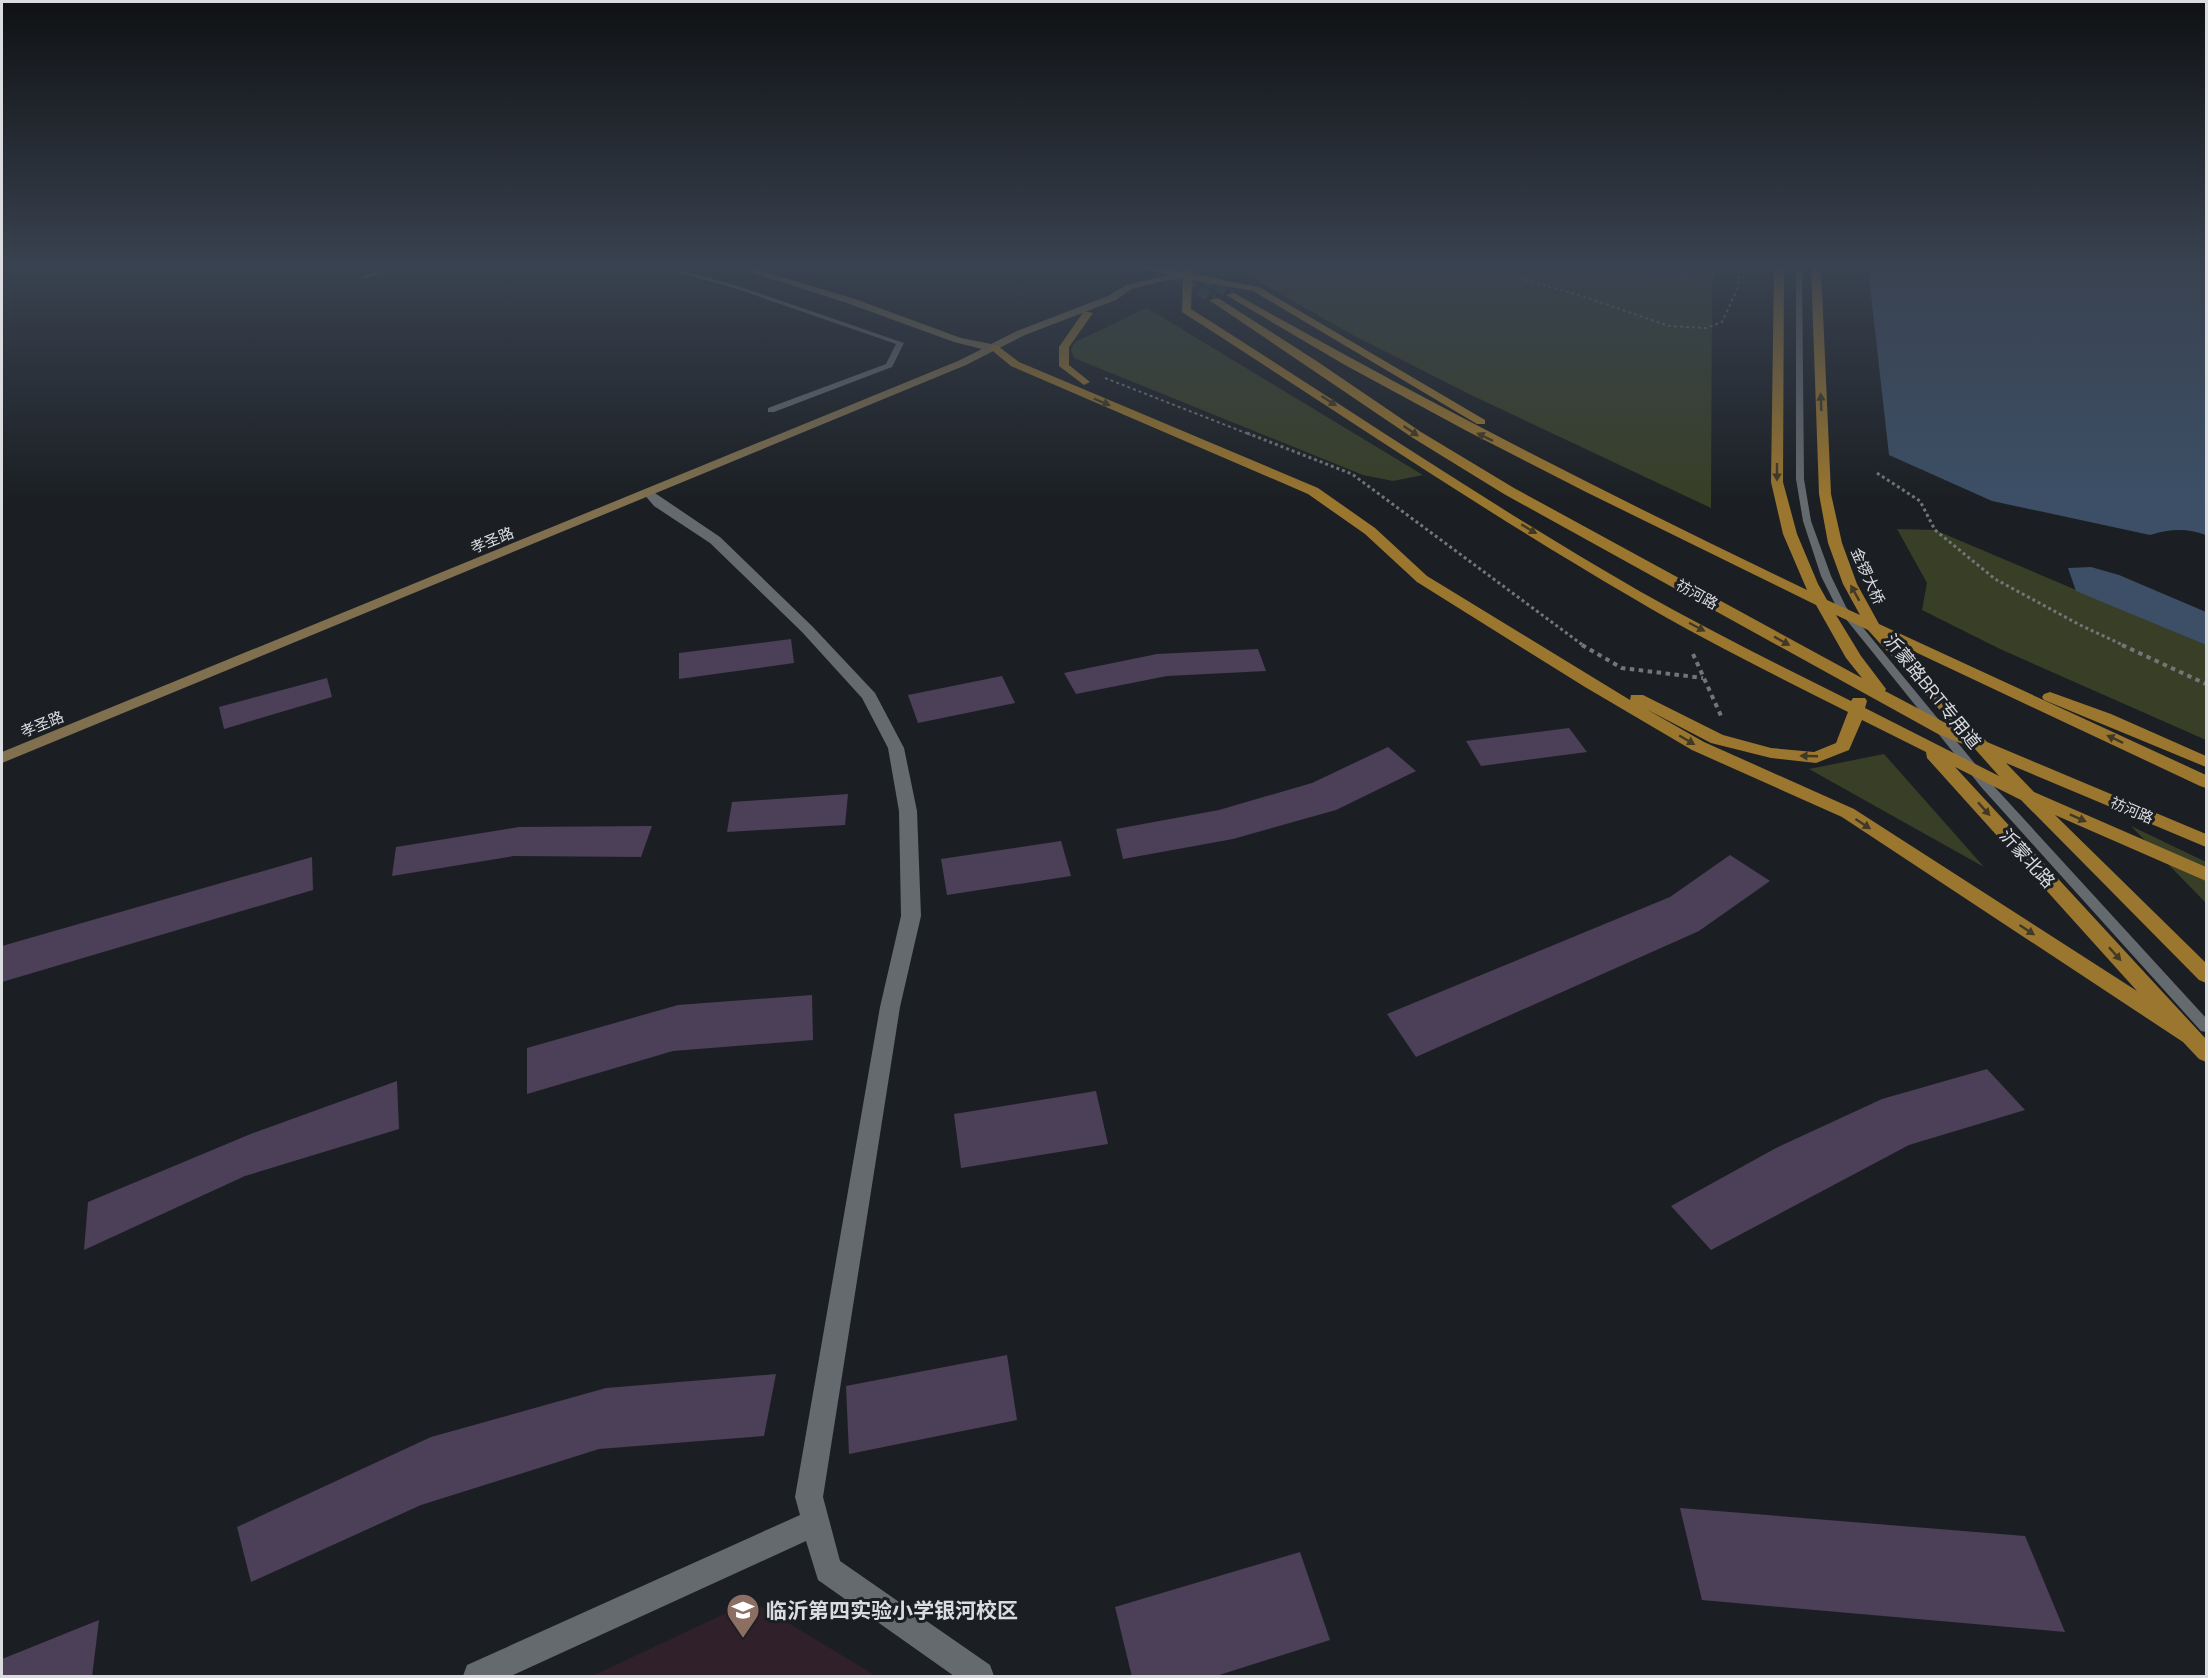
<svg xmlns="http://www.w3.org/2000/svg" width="2208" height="1678" viewBox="0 0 2208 1678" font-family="Manrope,'Noto Sans SC',sans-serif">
  <rect width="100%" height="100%" fill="#1b1f23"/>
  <path fill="#302029" d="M 752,1601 L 876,1676 L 592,1676 Z"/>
  <g fill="#383f26">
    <path d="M 1233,267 L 1716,267 L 1712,284 L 1711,508 L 1469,394 L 1353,335 Z"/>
    <path d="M 1147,308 L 1423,475 L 1393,481 L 1363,475 L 1074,358 L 1071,350 L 1075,342 Z"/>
    <path d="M 1897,529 L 1935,530 L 2206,645 L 2206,740 L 2000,649 L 1922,610 L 1927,583 Z"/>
    <path d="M 1884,754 L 1984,867 L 1809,769 Z"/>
    <path d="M 2131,826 L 2206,862 L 2206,903 Z"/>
  </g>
  <g fill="#3c4f66">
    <path d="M 1623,267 L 1697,267 L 1688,280 Z"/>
    <path d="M 1866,267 L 2206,267 L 2206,535 C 2186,528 2171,529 2150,535 L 1992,501 L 1889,455 L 1868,268 Z"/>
    <path d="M 2091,567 L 2119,575 L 2206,612 L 2206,645 L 2076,591 L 2068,568 Z"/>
  </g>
  <g fill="#4c3f58">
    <path d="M 791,639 L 794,663 L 679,679 L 679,653 Z"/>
    <path d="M 1258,649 L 1266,671 L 1167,676 L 1076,694 L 1064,673 L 1157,654 Z"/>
    <path d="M 1002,676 L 1015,703 L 918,723 L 908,695 Z"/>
    <path d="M 327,678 L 332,697 L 224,729 L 219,707 Z"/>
    <path d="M 1569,728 L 1587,752 L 1481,766 L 1466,741 Z"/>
    <path d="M 1388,747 L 1416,771 L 1336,810 L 1233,839 L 1123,859 L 1116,829 L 1219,810 L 1312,783 Z"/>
    <path d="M 848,794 L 845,825 L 727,832 L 732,802 Z"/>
    <path d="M 652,826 L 641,857 L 514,856 L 392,876 L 396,847 L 519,827 Z"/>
    <path d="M 1061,841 L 1071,876 L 947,895 L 941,859 Z"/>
    <path d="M 1730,855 L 1770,881 L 1699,931 L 1416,1057 L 1387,1014 L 1670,897 Z"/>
    <path d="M 312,857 L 313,890 L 2,982 L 2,946 Z"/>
    <path d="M 812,995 L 813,1040 L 673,1051 L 527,1094 L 527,1048 L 678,1005 Z"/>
    <path d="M 1987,1069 L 2025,1110 L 1909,1145 L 1711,1250 L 1671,1206 L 1776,1148 L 1882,1099 Z"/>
    <path d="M 397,1081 L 399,1129 L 245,1176 L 84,1250 L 88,1202 L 253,1133 Z"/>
    <path d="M 1096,1091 L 1108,1144 L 961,1168 L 954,1114 Z"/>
    <path d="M 1007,1355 L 1017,1420 L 849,1454 L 846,1386 Z"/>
    <path d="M 776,1374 L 764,1436 L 599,1449 L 421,1505 L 251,1582 L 237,1527 L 431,1437 L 606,1388 Z"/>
    <path d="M 1680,1508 L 2025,1536 L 2065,1632 L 1702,1600 Z"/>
    <path d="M 1300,1552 L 1330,1640 L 1213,1677 L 1132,1677 L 1115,1607 Z"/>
    <path d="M 99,1620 L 92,1677 L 2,1677 L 2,1659 Z"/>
  </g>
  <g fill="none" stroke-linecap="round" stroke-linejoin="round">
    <g stroke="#383b3f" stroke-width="10" stroke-dasharray="10 5" stroke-linecap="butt">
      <path d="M 1161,267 L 1214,300"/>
      <path d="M 1191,271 L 1231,295"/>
    </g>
    <g stroke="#737679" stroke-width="2" stroke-dasharray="3 3" stroke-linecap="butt">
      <path d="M 1479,267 L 1582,296 L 1669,326 L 1706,328 L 1722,322 L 1738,287 L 1739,267"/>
      <path d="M 1105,378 L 1251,435"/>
    </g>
    <g stroke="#737679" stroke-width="3" stroke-dasharray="3 3" stroke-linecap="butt">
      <path d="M 1247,433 L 1352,474 L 1584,646"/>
      <path d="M 1877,473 L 1920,501 L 1935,530 L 1995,579 L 2080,625 L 2125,646"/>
    </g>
    <g stroke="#737679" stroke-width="4" stroke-dasharray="4.5 4.5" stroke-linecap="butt">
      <path d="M 1582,645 L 1622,668 L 1703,678"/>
      <path d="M 2122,645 L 2206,684"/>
      <path d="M 1693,654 L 1722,718"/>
    </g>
    <g fill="#656a6f" fill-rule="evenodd">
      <path d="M 386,267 L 394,267 L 365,279 L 360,278 Z"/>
      <path d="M 660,267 L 669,267 L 738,286 L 904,343 L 892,367 L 774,412 L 768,412 L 768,408 L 886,364 L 896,344 L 734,288 Z"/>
      <path d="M 1796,267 L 1802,267 L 1804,479 L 1811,521 L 1831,576 L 1846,607 L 1990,782 L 2206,1018 L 2206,1032 L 2201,1031 L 1982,788 L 1837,608 L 1821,576 L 1803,521 L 1796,479 Z"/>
    </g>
    <path fill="#656a6f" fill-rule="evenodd" d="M 649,489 L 720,537 L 812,626 L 875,693 L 904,748 L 917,811 L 921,916 L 900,1007 L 823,1497 L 840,1561 L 990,1665 L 994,1676 L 954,1676 L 818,1580 L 806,1541 L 511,1676 L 463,1676 L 467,1665 L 800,1515 L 795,1497 L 880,1007 L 901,916 L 899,811 L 888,748 L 862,698 L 802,632 L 710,543 L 654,506 L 643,493 Z"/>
    <path fill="#80704f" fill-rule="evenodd" d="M 735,267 L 749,267 L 855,299 L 961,338 L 991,344 L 1017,331 L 1108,296 L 1126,285 L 1187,271 L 1192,274 L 1132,289 L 1116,300 L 1025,335 L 966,365 L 2,763 L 2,752 L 958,361 L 982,349 L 954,342 L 847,303 Z"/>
    <g fill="#9b762e" fill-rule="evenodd">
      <path d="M 1137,267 L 1156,267 L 1183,272 L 1183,267 L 1193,267 L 1192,274 L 1259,287 L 1485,420 L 1485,424 L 1477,424 L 1253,291 L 1192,280 L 1191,309 C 1341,404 1488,504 1641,592 C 1710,631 1781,666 1851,701 L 1853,698 L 1865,698 L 1867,701 L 1865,708 L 1999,776 L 1975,749 L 1938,734 L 1504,494 L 1413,438 L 1209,300 L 1218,298 L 1315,360 L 1421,432 L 1514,488 L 1862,678 L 1846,658 L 1816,605 L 1586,492 L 1465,430 L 1345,365 L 1226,295 L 1234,293 C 1422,400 1613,497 1807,590 L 1783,534 L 1771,482 L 1774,267 L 1784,267 L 1783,482 L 1797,534 L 1818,584 L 1827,600 L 1860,615 L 1843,584 L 1828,543 L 1819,494 L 1811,267 L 1821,267 L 1831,494 L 1842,543 L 1857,584 L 1879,624 L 2206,775 L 2206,788 L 2200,786 L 1894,642 L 1987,742 L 2206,834 L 2206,847 L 2006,763 L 2034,792 L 2206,867 L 2206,881 L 2055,815 L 2206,963 L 2206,983 L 2199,980 L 2021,800 L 1955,767 L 2206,1039 L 2206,1062 L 2199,1059 L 2183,1042 L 1842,817 L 1692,750 L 1585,687 L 1417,582 L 1365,534 L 1308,494 L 1011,366 L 989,348 L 994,345 L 998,346 L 1019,362 L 1318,488 L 1375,528 L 1427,576 L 1630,700 L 1631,695 L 1643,695 L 1723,735 L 1771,748 L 1814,752 L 1836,743 L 1848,712 C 1775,675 1701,639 1631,597 C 1478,508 1332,408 1182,312 L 1183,278 ZM 1836,615 L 1868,630 L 1957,729 L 1885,691 L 1886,689 L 1861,656 ZM 1646,709 L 1711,743 L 1771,758 L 1816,763 L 1849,750 L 1862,720 L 1926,752 L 1927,758 L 2137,991 L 1854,809 L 1704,742 Z"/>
      <path d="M 1084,311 L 1093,313 L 1069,347 L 1069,365 L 1090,382 L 1084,385 L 1059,366 L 1059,347 Z"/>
      <path d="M 2050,692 L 2111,714 L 2206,756 L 2206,767 L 2044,700 L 2042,697 L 2044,694 Z"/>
    </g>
  </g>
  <defs><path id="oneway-solid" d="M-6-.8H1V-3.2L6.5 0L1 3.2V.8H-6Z" transform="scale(1.5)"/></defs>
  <g fill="#413926">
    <use href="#oneway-solid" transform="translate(1329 401) rotate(33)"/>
    <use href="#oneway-solid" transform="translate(1102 402) rotate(23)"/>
    <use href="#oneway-solid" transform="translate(1821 402) rotate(-92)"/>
    <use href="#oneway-solid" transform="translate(1411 431) rotate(34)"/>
    <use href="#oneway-solid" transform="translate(1485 437) rotate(-154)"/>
    <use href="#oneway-solid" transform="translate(1777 472) rotate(90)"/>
    <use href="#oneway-solid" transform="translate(1529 529) rotate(31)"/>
    <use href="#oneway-solid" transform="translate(1855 593) rotate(-119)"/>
    <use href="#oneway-solid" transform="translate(1697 627) rotate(28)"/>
    <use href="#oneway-solid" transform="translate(1782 641) rotate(29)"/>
    <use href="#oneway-solid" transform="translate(2115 739) rotate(-155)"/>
    <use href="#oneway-solid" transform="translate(1687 740) rotate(30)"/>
    <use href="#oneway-solid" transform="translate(1809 756) rotate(-178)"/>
    <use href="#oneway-solid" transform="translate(1984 809) rotate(48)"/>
    <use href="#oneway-solid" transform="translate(2078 818) rotate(24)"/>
    <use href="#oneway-solid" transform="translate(1863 824) rotate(33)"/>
    <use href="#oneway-solid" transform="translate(2027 930) rotate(33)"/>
    <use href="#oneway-solid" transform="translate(2115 954) rotate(48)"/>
  </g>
  <linearGradient id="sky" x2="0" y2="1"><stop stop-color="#0f1113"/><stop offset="0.53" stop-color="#394250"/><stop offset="1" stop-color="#394250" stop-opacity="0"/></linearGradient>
  <rect width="2208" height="502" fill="url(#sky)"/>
  <defs>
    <g id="school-pin" transform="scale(1.725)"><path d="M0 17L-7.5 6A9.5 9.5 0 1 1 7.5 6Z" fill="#8d6e63" stroke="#1b1f23"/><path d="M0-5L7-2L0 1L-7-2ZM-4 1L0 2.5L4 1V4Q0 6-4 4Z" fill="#fff"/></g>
  </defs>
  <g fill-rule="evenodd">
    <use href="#school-pin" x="743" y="1610"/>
  </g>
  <g text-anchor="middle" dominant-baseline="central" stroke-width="6" stroke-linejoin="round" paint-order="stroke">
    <g font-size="15" fill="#dadcdf" stroke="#1b1f23">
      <text transform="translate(492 540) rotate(-22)">孝圣路</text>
      <text transform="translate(1868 576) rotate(66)">金锣大桥</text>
      <text transform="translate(1697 594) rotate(29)">祊河路</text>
      <text transform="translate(42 724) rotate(-22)">孝圣路</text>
      <text transform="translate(2132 810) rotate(23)">祊河路</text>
    </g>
    <g font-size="18" fill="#dadcdf" stroke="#1b1f23">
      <text transform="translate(1933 691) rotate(51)">沂蒙路BRT专用道</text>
      <text transform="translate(2028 858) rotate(48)">沂蒙北路</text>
    </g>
    <g font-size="21" font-weight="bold" fill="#dadcdf" stroke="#1b1f23" text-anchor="start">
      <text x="766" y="1610">临沂第四实验小学银河校区</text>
    </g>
  </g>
  <rect width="2208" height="1678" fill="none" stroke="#dadcdf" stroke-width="6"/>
</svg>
